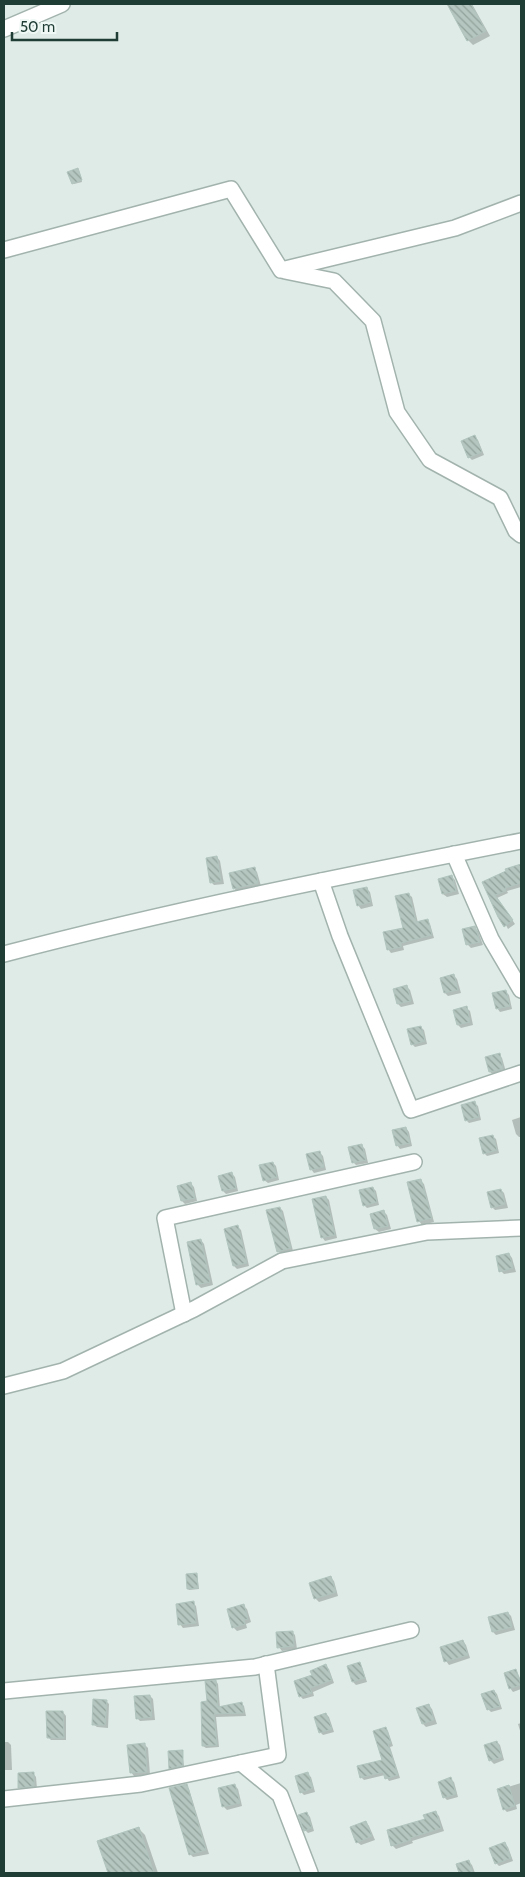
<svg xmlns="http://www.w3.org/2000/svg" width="525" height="1877" viewBox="0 0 525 1877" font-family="Cabin,sans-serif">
  <defs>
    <pattern id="building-back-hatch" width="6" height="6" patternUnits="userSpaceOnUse" patternTransform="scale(1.25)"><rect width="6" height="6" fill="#b4c6bf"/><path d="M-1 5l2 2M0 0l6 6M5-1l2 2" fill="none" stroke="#92a29c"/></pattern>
  </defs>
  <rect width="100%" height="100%" fill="#dfebe6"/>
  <g fill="#0003">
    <path d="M 448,4 L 472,4 L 490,36 L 473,45 L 468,40 Z"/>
    <path d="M 79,171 L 82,182 L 74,184 L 73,183 Z"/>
    <path d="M 475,437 L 478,440 L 484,455 L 472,460 L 469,457 Z"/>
    <path d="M 217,857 L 220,861 L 224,884 L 214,885 L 211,882 Z"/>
    <path d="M 520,866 L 521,867 L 521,887 L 507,891 L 508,893 L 497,898 L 515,924 L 508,929 L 484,883 Z"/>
    <path d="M 254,869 L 257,872 L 261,886 L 237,892 L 234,888 Z"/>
    <path d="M 452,877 L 455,880 L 459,894 L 447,897 L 443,894 L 440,880 Z"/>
    <path d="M 366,888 L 370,892 L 373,906 L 361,909 L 358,905 Z"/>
    <path d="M 408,894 L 412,897 L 418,923 L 427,921 L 430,924 L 434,938 L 403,946 L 404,950 L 391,953 L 388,949 L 404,929 Z"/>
    <path d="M 475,928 L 478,931 L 483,945 L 471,948 L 467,944 Z"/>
    <path d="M 454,976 L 457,979 L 461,993 L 448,996 L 445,993 L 442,979 Z"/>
    <path d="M 407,987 L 410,990 L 414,1004 L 401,1007 L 398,1004 Z"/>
    <path d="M 505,991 L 509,995 L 512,1009 L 500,1012 L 497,1008 Z"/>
    <path d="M 466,1008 L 470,1011 L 473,1025 L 461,1028 L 458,1025 Z"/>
    <path d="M 420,1027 L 424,1030 L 427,1044 L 415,1047 L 412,1044 Z"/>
    <path d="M 499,1055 L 502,1058 L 506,1072 L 494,1075 L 490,1072 L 487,1058 Z"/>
    <path d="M 474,1103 L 478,1106 L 481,1120 L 469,1123 L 466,1120 Z"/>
    <path d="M 521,1117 L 521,1137 L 519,1137 L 516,1134 L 512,1120 Z"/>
    <path d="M 406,1128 L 409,1132 L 412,1146 L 400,1149 L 397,1145 Z"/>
    <path d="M 492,1136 L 496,1139 L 499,1153 L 487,1156 L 484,1153 Z"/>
    <path d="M 361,1145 L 365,1149 L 368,1163 L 356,1165 L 353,1162 Z"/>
    <path d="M 319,1152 L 323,1156 L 326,1170 L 314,1173 L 311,1169 Z"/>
    <path d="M 273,1163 L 276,1166 L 279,1180 L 268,1183 L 264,1180 Z"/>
    <path d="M 231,1173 L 235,1177 L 238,1191 L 226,1194 L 223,1191 Z"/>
    <path d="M 420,1180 L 424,1184 L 434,1222 L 422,1225 L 419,1221 Z"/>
    <path d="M 191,1184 L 194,1187 L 197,1201 L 185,1204 L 182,1201 L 178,1187 Z"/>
    <path d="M 373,1188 L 376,1191 L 379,1205 L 367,1208 L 364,1205 Z"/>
    <path d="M 501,1190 L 504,1193 L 508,1208 L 495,1210 L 492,1207 Z"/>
    <path d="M 326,1197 L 329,1200 L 337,1238 L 325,1241 L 322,1237 Z"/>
    <path d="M 280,1208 L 283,1211 L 293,1251 L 281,1254 L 278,1251 Z"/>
    <path d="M 384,1212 L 387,1215 L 391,1229 L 379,1232 L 375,1229 L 372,1215 Z"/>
    <path d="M 238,1227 L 241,1230 L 249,1266 L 237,1269 L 234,1266 Z"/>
    <path d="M 201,1240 L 204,1244 L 213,1285 L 201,1288 L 198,1285 L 194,1271 Z"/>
    <path d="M 509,1254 L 512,1258 L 516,1272 L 504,1274 L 501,1271 Z"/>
    <path d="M 197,1574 L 199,1589 L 189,1590 L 188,1589 Z"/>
    <path d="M 331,1578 L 334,1581 L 338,1596 L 319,1602 L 315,1598 Z"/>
    <path d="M 193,1603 L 196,1606 L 199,1626 L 183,1628 L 180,1624 Z"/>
    <path d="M 243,1606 L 247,1609 L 251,1622 L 246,1624 L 247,1628 L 237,1631 L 233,1627 Z"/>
    <path d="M 508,1613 L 511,1616 L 515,1630 L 496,1635 L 493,1632 Z"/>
    <path d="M 292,1632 L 295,1635 L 297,1649 L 282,1651 L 279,1647 Z"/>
    <path d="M 463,1641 L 466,1645 L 470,1658 L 449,1665 L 446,1661 Z"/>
    <path d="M 359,1664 L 362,1667 L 367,1682 L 356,1685 L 353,1682 Z"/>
    <path d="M 326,1666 L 329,1669 L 334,1683 L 313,1692 L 314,1696 L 303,1699 L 300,1696 L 313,1676 Z"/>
    <path d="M 516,1670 L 521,1680 L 521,1689 L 513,1692 L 510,1688 Z"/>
    <path d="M 216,1681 L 218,1684 L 220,1708 L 242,1704 L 244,1706 L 246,1716 L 216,1717 L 219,1747 L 206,1748 L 203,1746 L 208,1702 Z"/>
    <path d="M 494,1691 L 497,1694 L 502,1709 L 491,1712 L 488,1709 Z"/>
    <path d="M 150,1696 L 153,1699 L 155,1720 L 140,1721 L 137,1718 Z"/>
    <path d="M 106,1701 L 109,1704 L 108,1728 L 97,1727 L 93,1724 Z"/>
    <path d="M 429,1706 L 432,1709 L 437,1724 L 426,1727 L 423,1724 Z"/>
    <path d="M 63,1712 L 66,1716 L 66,1740 L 51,1740 L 48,1737 Z"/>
    <path d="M 326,1714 L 329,1717 L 334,1732 L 323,1735 L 320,1732 Z"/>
    <path d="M 521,1723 L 521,1734 L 518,1724 Z"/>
    <path d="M 386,1729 L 388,1731 L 393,1746 L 390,1747 L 400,1778 L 389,1781 L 385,1775 L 364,1780 L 361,1777 L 384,1761 Z"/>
    <path d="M 4,1742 L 8,1742 L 11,1745 L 12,1770 L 4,1770 Z"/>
    <path d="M 497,1742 L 500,1745 L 504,1760 L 494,1764 L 490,1760 Z"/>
    <path d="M 145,1745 L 148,1748 L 150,1775 L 134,1776 L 131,1772 Z"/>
    <path d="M 182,1751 L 184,1766 L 171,1769 L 170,1768 Z"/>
    <path d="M 33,1773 L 36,1777 L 37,1789 L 23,1791 L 19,1787 Z"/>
    <path d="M 307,1774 L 311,1777 L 315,1792 L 304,1795 L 301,1792 Z"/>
    <path d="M 450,1779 L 454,1782 L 458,1797 L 447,1800 L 444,1797 Z"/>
    <path d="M 521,1783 L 521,1803 L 516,1805 L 517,1809 L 507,1812 L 504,1809 L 498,1790 Z"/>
    <path d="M 186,1785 L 189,1789 L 209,1854 L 193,1857 L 190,1854 Z"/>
    <path d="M 234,1785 L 238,1789 L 242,1806 L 227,1810 L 223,1806 Z"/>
    <path d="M 307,1813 L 310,1817 L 314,1831 L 308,1833 L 305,1830 Z"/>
    <path d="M 436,1813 L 439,1816 L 444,1831 L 412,1841 L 413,1843 L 396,1849 L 392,1845 Z"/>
    <path d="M 366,1822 L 369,1826 L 375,1840 L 361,1845 L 357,1842 Z"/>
    <path d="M 138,1828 L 145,1835 L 158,1873 L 109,1873 L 98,1841 Z"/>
    <path d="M 504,1843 L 508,1847 L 513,1861 L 499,1866 L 496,1863 Z"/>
    <path d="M 469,1862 L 472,1865 L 475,1873 L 461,1873 L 458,1865 Z"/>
  </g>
  <g fill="url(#building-back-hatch)" stroke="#b1c5be">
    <path d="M 447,4 L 471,4 L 486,31 L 467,41 Z"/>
    <path d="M 78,168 L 82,180 L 72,184 L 67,172 Z"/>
    <path d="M 475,435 L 482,452 L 468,458 L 461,441 Z"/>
    <path d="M 217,856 L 221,881 L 210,883 L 206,858 Z"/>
    <path d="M 521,864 L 521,883 L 505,888 L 506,891 L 495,895 L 513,920 L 504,927 L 498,917 L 482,882 L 506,871 L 505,869 Z"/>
    <path d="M 255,867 L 258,883 L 233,889 L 229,873 Z"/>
    <path d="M 452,875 L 456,891 L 442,894 L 438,879 Z"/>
    <path d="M 367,887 L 371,902 L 357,906 L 353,890 Z"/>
    <path d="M 409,893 L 416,922 L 428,919 L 432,935 L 401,943 L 401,947 L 387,950 L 383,932 L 403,928 L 395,896 Z"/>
    <path d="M 475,926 L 480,942 L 466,945 L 462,929 Z"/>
    <path d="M 454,974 L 458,990 L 444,993 L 440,978 Z"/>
    <path d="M 407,985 L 411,1001 L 397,1004 L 393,989 Z"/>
    <path d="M 506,990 L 510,1006 L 496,1009 L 492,993 Z"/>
    <path d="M 467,1006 L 470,1022 L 457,1025 L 453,1010 Z"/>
    <path d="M 421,1026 L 425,1041 L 411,1045 L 407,1029 Z"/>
    <path d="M 500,1053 L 503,1069 L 489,1072 L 485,1057 Z"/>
    <path d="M 475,1101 L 479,1117 L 465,1121 L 461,1105 Z"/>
    <path d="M 406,1127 L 410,1143 L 396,1146 L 392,1130 Z"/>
    <path d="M 493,1135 L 497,1150 L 483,1154 L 479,1138 Z"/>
    <path d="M 362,1144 L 366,1160 L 352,1163 L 348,1147 Z"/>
    <path d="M 320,1151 L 324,1167 L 310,1170 L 306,1154 Z"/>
    <path d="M 273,1162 L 277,1177 L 263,1181 L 259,1165 Z"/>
    <path d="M 232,1172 L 236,1188 L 222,1191 L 218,1176 Z"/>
    <path d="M 421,1179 L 432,1218 L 417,1222 L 407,1182 Z"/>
    <path d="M 191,1182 L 195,1198 L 181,1201 L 177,1186 Z"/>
    <path d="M 373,1187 L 377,1202 L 363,1206 L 359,1190 Z"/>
    <path d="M 501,1189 L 505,1204 L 491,1208 L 487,1192 Z"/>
    <path d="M 326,1196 L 335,1235 L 321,1238 L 312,1199 Z"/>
    <path d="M 280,1207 L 291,1248 L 277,1252 L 266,1210 Z"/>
    <path d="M 384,1210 L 388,1226 L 374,1229 L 370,1214 Z"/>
    <path d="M 238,1225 L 247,1263 L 233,1266 L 224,1229 Z"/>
    <path d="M 201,1239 L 210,1282 L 196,1285 L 187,1242 Z"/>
    <path d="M 509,1253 L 513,1268 L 499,1272 L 496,1256 Z"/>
    <path d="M 197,1573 L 198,1588 L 187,1589 L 186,1574 Z"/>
    <path d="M 331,1576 L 336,1592 L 314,1599 L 309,1583 Z"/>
    <path d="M 194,1601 L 196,1623 L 178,1625 L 176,1604 Z"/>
    <path d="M 244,1604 L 248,1619 L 244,1620 L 245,1624 L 232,1628 L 227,1609 Z"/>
    <path d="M 508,1612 L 512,1627 L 492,1632 L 488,1617 Z"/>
    <path d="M 293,1631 L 294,1646 L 277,1648 L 276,1632 Z"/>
    <path d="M 463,1640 L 468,1655 L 444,1662 L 440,1647 Z"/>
    <path d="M 360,1662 L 365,1678 L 352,1682 L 347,1666 Z"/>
    <path d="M 326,1664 L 332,1680 L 310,1688 L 312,1693 L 299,1697 L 294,1681 L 312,1675 L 310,1671 Z"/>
    <path d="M 516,1669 L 521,1685 L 509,1689 L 504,1673 Z"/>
    <path d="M 216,1680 L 218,1707 L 242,1702 L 244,1713 L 214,1714 L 217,1745 L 202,1746 L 201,1702 L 207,1701 L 205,1681 Z"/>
    <path d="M 494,1690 L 500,1706 L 487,1710 L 481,1694 Z"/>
    <path d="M 150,1695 L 152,1717 L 136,1719 L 134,1696 Z"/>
    <path d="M 93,1699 L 107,1700 L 105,1725 L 92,1725 Z"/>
    <path d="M 429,1704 L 434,1720 L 422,1724 L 416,1708 Z"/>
    <path d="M 46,1711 L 63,1711 L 64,1738 L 47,1738 Z"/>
    <path d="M 326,1713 L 332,1729 L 319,1733 L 314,1717 Z"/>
    <path d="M 386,1727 L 391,1743 L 388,1744 L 398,1775 L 385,1779 L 383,1772 L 360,1778 L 357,1766 L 382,1760 L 373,1731 Z"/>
    <path d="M 497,1741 L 502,1757 L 489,1761 L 484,1745 Z"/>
    <path d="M 145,1743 L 147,1772 L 130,1773 L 127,1745 Z"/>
    <path d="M 183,1750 L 183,1765 L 169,1769 L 168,1751 Z"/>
    <path d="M 34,1772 L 34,1786 L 18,1788 L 18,1773 Z"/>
    <path d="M 308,1772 L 313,1788 L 300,1793 L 295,1776 Z"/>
    <path d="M 451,1777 L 456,1794 L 443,1798 L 438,1782 Z"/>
    <path d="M 187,1784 L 206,1850 L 189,1855 L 169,1788 Z"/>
    <path d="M 235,1784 L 240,1803 L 222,1807 L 218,1788 Z"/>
    <path d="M 509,1785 L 515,1806 L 503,1810 L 497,1789 Z"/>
    <path d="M 436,1811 L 441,1828 L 410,1838 L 411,1840 L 391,1846 L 387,1830 L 425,1819 L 423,1815 Z"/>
    <path d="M 307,1812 L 312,1828 L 304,1831 L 298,1815 Z"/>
    <path d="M 366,1821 L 372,1836 L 356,1843 L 350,1827 Z"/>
    <path d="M 139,1827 L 154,1873 L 108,1873 L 97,1841 Z"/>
    <path d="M 505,1842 L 511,1858 L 495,1864 L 489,1848 Z"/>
    <path d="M 469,1860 L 473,1873 L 459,1873 L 456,1864 Z"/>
  </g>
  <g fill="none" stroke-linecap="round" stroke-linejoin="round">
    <g stroke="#a2b3ad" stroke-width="18">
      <g id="minor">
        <path d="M 4,29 L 62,4"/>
        <path d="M 4,250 L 231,189 L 281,270 L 455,228 L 521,203"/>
        <path d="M 285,271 L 334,281 L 373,321 L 397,412 L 430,460 L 500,498 L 516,531 L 521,535"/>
        <path d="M 454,854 L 491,939 L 521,990"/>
        <path d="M 321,881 L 340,936 L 411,1110 L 521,1073"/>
        <path d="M 4,954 C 175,909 348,875 521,841"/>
        <path d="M 184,1314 L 165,1218 L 414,1162"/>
        <path d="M 4,1386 L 63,1371 L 194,1309 L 282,1261 L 427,1232 L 521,1228"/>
        <path d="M 4,1691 L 255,1667 L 411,1630"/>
        <path d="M 241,1763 L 280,1795 L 310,1873"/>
        <path d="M 4,1799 L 141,1784 L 278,1755 L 266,1664"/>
      </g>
    </g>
    <use href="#minor" stroke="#fff" stroke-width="15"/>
  </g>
  <rect width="525" height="1877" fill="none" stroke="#1f3c35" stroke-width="10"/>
  <path d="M12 32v8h105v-8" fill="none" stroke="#1f3c35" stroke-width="2.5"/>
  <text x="20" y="32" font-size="15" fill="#1f3c35" stroke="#eff8f4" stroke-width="4" paint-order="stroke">50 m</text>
</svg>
